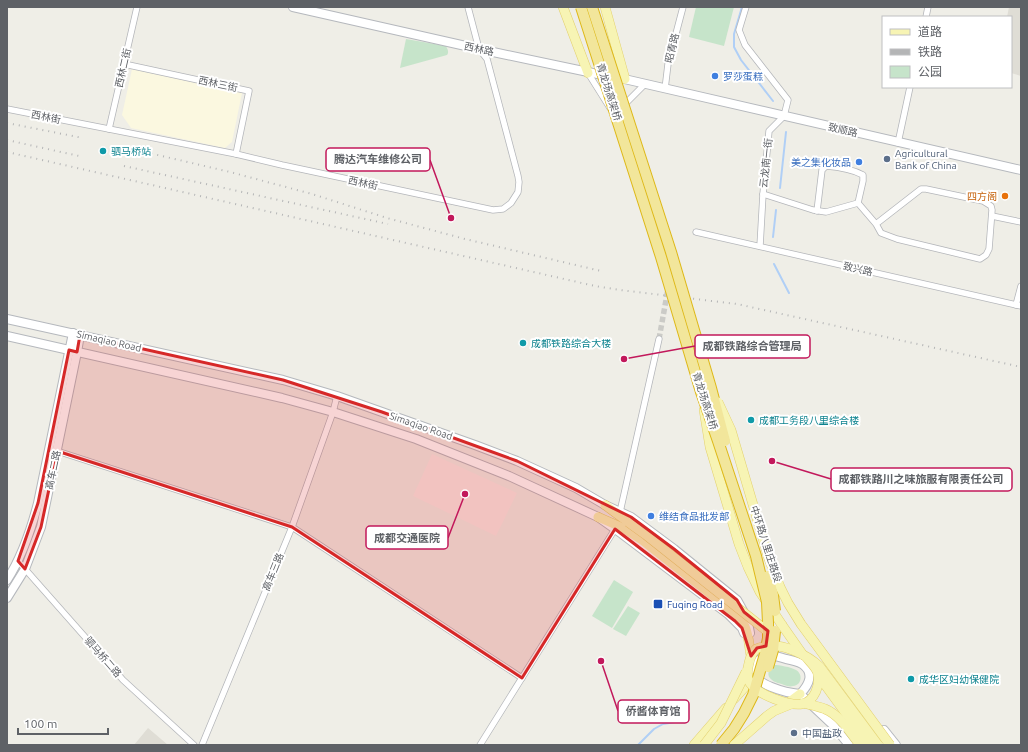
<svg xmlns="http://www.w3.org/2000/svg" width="1028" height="752" viewBox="0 0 1028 752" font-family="Ubuntu,'Noto Sans SC',sans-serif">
  <rect width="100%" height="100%" fill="#efeee7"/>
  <path fill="#fbf8e0" d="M 132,69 L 242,93 L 232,142 L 225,148 L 131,128 L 122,115 Z"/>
  <g fill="#dfddd5">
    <path d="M 1009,7 L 1021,7 L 1021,76 L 1011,73 L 1011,17 L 1007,17 Z"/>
    <path d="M 148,728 L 168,745 L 134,745 Z"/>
  </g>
  <path fill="#f9eae6" d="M 432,454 L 517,493 L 496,536 L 413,496 Z"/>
  <g fill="#c6e4ca">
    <path d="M 696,7 L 734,7 L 724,46 L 689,37 Z"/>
    <path d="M 406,39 L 446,46 C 448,50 449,52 447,55 L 400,68 Z"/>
    <path d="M 614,580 L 633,592 L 612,628 L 592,616 Z"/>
    <path d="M 628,606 L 640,613 L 626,636 L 613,629 Z"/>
    <path d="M 774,665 C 779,665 791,667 796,670 C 803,674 802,685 793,686 C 790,687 787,686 784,685 C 780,683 775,683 772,680 C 766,676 768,669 774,665 Z"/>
  </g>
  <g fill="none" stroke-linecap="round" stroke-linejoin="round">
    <g stroke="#b0cff6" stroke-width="2">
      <path d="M 742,7 L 734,34 L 734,47 L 741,60 L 773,101"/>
      <path d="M 780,188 L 786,132"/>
      <path d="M 773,237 L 776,210"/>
      <path d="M 774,264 L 789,293"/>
      <path d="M 638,745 L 654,729 L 663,724 L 688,720"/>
    </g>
    <path stroke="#cbcbc7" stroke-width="5.5" stroke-dasharray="5.5 3" stroke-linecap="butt" d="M 659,339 L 668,289"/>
    <g stroke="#b4b6ba" stroke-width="7">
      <g id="street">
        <path d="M 746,7 L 739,30 L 745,45 L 788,100 L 784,116 L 769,131 L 763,194 L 760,246"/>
        <path d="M 926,17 L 928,7"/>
        <path d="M 124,64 L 249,91 L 236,154"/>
        <path d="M 588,73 L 610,108"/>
        <path d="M 665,89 L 668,64 L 683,7"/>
        <path d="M 7,109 L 236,154 L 282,165 L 493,210 L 503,209 L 511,203 L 518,192 L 519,182 L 518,176 L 487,59 L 479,49 L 468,7"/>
        <path d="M 614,115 L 645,84"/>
        <path d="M 109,129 L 137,7"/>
        <path d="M 898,143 L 910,87"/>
        <path d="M 763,194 L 813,210 L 826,212 L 858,203 L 876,224 L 881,233 L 897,239 L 980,259 L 986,255 L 989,249 L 992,210 L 991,206 L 983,201 L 926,189 L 921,189 L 876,224"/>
        <path d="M 817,211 L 822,170 L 826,166 C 838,167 852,169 863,175 L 863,181 L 858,203"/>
        <path d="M 992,216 L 1021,222"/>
        <path d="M 696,232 L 1021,306"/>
        <path d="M 662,251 L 668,260 L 671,273"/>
        <path d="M 1016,305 L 1021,286"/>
        <path d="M 57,451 L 292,527 L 522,678"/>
        <path d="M 620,512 L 659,339"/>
        <path d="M 18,561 L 123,680 L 194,745"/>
        <path d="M 202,745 L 292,527 L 333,412 L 337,396"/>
        <path d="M 480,745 L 615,529"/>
      </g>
    </g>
    <g stroke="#b5b8bd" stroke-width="10">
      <g id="secondary">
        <path d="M 293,7 L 479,49 L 607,76"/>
        <path d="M 620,78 L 1021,170"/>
        <path d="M 7,319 L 283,380 L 337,396 L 382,412 L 475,445 L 517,461 L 576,488 L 605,505 L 631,517 L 674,549 L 737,600 L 747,618 L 750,633"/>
        <path d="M 7,336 L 282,398 L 333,412 L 416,439 L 509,476 L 598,517 L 622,534 L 728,614 L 742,628 L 744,633"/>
        <path d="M 7,580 C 22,557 31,530 38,503 L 73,333"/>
        <path d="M 7,598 L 25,569 L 41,527 L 77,352 L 80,335"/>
        <path d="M 767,656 C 774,655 780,657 786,659 C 791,660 797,661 802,664 C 815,673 809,685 800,694 C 788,693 751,685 754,668 C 755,661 761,658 767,656 Z"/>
        <path d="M 800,694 L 833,725 L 849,745"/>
        <path d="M 884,730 L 896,745"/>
      </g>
    </g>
    <g stroke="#e3d06c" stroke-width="10">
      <g id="primary">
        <path d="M 563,7 L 588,73"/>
        <path d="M 605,7 L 625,79"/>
        <path d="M 704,410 L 710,447 L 739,544 L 748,567 L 760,592 L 782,625"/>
        <path d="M 605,505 L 628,522"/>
        <path d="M 598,517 L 623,528 L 642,540 L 737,615 C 749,627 748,640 751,656"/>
        <path d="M 734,699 L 754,677"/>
        <path d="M 784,706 L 800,694"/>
        <path d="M 694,745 L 726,708"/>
      </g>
    </g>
    <use href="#street" stroke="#fff" stroke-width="5.5"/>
    <use href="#secondary" stroke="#fff" stroke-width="8"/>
    <use href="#primary" stroke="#f7f4b4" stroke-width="9"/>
    <g stroke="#b4b5b6" stroke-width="2" stroke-dasharray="1 5" stroke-linecap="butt">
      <path d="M 7,123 L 83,138"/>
      <path d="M 7,140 L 79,156"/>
      <path d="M 128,148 L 230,172 L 312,194 L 387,218 L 465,239 L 601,271"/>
      <path d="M 7,152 L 595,286 L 620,290 L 737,304 L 1021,367"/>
      <path d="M 124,166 L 388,224"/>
    </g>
    <g stroke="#e3d06c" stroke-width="10" stroke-linecap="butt">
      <g id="primary-bridge">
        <path d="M 718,402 L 731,430 L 769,559 L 780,587 L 788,603 L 801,624 L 890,745"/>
        <path d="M 628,522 L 646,535 L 772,635"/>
        <path d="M 782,625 L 803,655"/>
        <path d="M 806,657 C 810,662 817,668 818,674 C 820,685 815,701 802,704 C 789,706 758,695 750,683 C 746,677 747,670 749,663 C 750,658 752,653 756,649 C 758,648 762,647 764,647 C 781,642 808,655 820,667 L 878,745"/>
        <path d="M 818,675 L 869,745"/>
        <path d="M 803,703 C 811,705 818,706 825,709 C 840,715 850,732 860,745"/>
        <path d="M 704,745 L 721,723 L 746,672"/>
        <path d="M 734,745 L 767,716 L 774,711 L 791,704"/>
      </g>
    </g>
    <g stroke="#deb818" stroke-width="12" stroke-linecap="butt">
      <g id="highway-bridge">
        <path d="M 581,7 L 661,257 L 701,392 L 718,441 L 756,556 L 767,602 L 768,623 L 768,638 L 765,654 L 753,695 L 744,713 L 734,729 L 721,745"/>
        <path d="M 592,7 L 671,252 L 711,388 L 725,441"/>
        <path d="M 768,576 L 773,595 L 775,611"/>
        <path d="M 768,667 L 773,650 L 775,631"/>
      </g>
    </g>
    <use href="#primary-bridge" stroke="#f7f4b4" stroke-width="9"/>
    <use href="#highway-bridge" stroke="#f2e69b" stroke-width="10"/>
  </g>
  <path fill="#d62828" fill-opacity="0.2" stroke="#d62828" stroke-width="3" stroke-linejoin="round" d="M 80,335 L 283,380 L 382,412 L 517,461 L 631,517 L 674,549 L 737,600 L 744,612 L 768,631 L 766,646 L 757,648 L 751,656 L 742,628 L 735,621 L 615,529 L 522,678 L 292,527 L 57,451 L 41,527 L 25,569 L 18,561 L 38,503 L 69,350 L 77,352 Z"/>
  <g fill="#3f7fe0" stroke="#fff" stroke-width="1.5">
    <circle cx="715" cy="76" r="4"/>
    <circle cx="859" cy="162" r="4"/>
    <circle cx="651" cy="516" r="4"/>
  </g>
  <g fill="#0f9aa8" stroke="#fff" stroke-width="1.5">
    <circle cx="103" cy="151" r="4"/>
    <circle cx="523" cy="343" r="4"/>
    <circle cx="751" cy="420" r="4"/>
    <circle cx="911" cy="679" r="4"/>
  </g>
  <g fill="#5c6f8a" stroke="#fff" stroke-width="1.5">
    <circle cx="887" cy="159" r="4"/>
    <circle cx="794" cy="733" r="4"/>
  </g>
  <circle fill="#e8710a" stroke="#fff" stroke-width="1.5" cx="1005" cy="196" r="4"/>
  <rect fill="#1a4fb4" stroke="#fff" stroke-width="1.5" x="653" y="599" width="10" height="10" rx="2"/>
  <g text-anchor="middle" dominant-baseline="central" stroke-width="4" stroke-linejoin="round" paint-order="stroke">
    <g font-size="10" fill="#5e6166" stroke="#fff">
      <text transform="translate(672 48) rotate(-76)">昭青路</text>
      <text transform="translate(479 49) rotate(12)">西林路</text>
      <text transform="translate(123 68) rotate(-77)">西林二街</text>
      <text transform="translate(218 84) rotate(12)">西林三街</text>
      <text transform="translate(609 92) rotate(72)">青龙场高架桥</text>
      <text transform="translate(46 117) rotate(11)">西林街</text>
      <text transform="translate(843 130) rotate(13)">致顺路</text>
      <text transform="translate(766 163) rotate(-84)">云龙南一街</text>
      <text transform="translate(363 183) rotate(12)">西林街</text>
      <text transform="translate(858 269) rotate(13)">致兴路</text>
      <text transform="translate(109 341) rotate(13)">Simaqiao Road</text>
      <text transform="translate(705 401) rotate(72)">青龙场高架桥</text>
      <text transform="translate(421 426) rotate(19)">Simaqiao Road</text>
      <text transform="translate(53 470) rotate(-78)">高车二路</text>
      <text transform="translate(766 544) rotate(72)">中环路八里庄路段</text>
      <text transform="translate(273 572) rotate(-68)">高车三路</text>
      <text transform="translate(103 657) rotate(49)">驷马桥二路</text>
    </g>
    <g font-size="10" fill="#366cbe" stroke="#fff" text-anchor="start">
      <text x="723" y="76">罗莎蛋糕</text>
      <text x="851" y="162" text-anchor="end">美之集化妆品</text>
      <text x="659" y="516">维结食品批发部</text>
    </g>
    <g font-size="10" fill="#0d838f" stroke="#fff" text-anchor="start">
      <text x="111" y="151">驷马桥站</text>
      <text x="531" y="343">成都铁路综合大楼</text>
      <text x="759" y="420">成都工务段八里综合楼</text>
      <text x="919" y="679">成华区妇幼保健院</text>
    </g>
    <g font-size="10" fill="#4e5e75" stroke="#fff" text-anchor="start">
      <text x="895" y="153">Agricultural<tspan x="895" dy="12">Bank of China</tspan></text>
      <text x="802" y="733">中国盐政</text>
    </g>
    <g font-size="10" fill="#c56008" stroke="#fff" text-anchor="end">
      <text x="997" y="196">四方阁</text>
    </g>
    <g font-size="10" fill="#164399" stroke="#fff" text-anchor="start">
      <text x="667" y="604">Fuqing Road</text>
    </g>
  </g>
  <path fill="none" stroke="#c2185b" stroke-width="1.5" d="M451 218L430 160M624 359L695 346M772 461L831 479M465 494L448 538M601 661L618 711"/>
  <g fill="#c2185b" stroke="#fff" stroke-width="1.5">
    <circle cx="451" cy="218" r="4"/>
    <circle cx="624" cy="359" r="4"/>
    <circle cx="772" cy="461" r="4"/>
    <circle cx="465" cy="494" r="4"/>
    <circle cx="601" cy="661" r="4"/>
  </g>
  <g fill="#fff" stroke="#c2185b" stroke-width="1.5">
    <rect x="326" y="148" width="104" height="23" rx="4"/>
    <rect x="695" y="335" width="115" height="23" rx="4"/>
    <rect x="831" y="468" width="181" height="23" rx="4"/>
    <rect x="366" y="526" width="82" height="23" rx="4"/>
    <rect x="618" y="700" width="71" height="23" rx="4"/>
  </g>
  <g font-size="11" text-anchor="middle" font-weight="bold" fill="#5e6166">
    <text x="378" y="163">腾达汽车维修公司</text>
    <text x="752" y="350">成都铁路综合管理局</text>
    <text x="921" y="483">成都铁路川之味旅服有限责任公司</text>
    <text x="407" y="542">成都交通医院</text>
    <text x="653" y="715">侨酱体育馆</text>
  </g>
  <rect width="1028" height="752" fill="none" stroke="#5e6166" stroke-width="16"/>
  <rect x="882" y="16" width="130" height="72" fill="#ffffff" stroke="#bfc0c2"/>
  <rect x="890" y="29" width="20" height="6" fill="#f7f4b4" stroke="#bfc0c2"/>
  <text x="918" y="36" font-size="12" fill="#5e6166">道路</text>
  <rect x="890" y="49" width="20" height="6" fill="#b4b5b6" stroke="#bfc0c2"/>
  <text x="918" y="56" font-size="12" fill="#5e6166">铁路</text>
  <rect x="890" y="66" width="20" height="12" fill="#c6e4ca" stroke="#bfc0c2"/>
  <text x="918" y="76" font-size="12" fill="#5e6166">公园</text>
  <path d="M18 728v6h90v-6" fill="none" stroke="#5e6166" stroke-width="2"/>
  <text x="24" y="728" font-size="12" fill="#5e6166" stroke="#ffffff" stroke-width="3" paint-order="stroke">100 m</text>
</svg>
